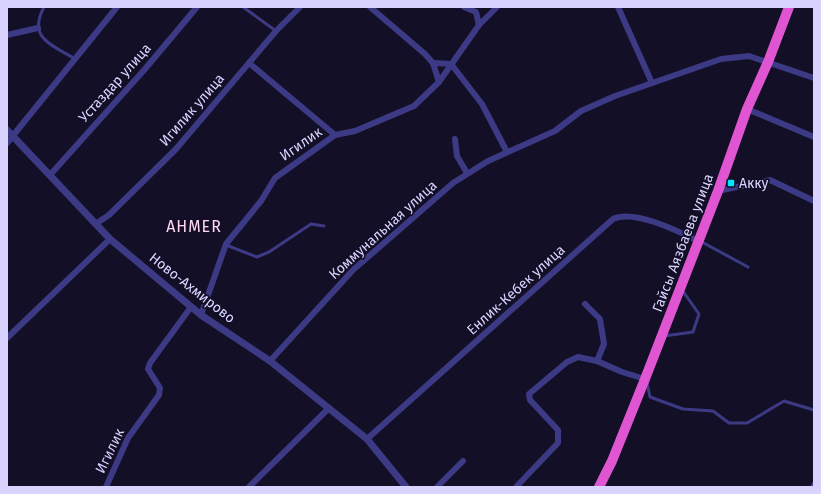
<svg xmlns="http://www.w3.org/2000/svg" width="821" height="494" viewBox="0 0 821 494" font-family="'Fira Sans',sans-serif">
  <rect width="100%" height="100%" fill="#130f26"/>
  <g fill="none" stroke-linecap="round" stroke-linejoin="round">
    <g stroke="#3d3a85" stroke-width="3">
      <path d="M 44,7 C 27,39 53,45 75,59"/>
      <path d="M 243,7 L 276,31"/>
      <path d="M 700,241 L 748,267"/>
      <path d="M 226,245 L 257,257 L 269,252 L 311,224 L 324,226"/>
      <path d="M 664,336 L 693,332 L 699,314 L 682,290"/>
      <path d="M 647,383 L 650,397 L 683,409 L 713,411 L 729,423 L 747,423 L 784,401 L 814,410"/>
    </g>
    <g stroke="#3d3a85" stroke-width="6">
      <path d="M 370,7 L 425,54 L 433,63 L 439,82"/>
      <path d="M 464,7 L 476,12 L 479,25"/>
      <path d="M 618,7 L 652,83"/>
      <path d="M 7,35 L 38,28"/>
      <path d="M 249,63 L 335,135"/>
      <path d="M 433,63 L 451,64 L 482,104 L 507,152"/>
      <path d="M 747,109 L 814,137"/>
      <path d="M 455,139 L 457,156 L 467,173"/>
      <path d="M 7,143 L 117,7"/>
      <path d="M 50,175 L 145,69 L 197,7"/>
      <path d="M 718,191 L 770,180 L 814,201"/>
      <path d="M 97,223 L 109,215 L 176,149 L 276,31 L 300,7"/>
      <path d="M 585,304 L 600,319 L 604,344 L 597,361"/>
      <path d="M 201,315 L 226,244 L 261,201 L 275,178 L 335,135 L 355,131 L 414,106 L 439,82 L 479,25 L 497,7"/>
      <path d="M 7,338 L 110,239"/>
      <path d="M 270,361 L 353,270 L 453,183 L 488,161 L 555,131 L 581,111 L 615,96 L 721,59 L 749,56 L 814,78"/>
      <path d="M 367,439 L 613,219 C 634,209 678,231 698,241"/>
      <path d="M 106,487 L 128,438 L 159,395 L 160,388 L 148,369 L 150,363 L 191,307"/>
      <path d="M 249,487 L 329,408"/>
      <path d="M 437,487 L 463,461"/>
      <path d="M 516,487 L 558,443 L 558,430 L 530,400 L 529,394 L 567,362 L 578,357 L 597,361 L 622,372 L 645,379"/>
      <path d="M 813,487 L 814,485"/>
    </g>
    <path stroke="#3d3a85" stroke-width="7" d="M 7,130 L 110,239 L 201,315 L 270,361 L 367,439 L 406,487"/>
    <path stroke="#e055d1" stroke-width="10" d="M 599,487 L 612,461 L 645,379 L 718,191 L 747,109 L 768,62 L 789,7"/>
  </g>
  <rect fill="#00e5ff" stroke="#130f26" stroke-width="1.5" x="727" y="179" width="8" height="8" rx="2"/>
  <g text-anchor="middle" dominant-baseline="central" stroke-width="3.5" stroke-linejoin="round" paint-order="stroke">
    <g font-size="14" fill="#d9d4ff" stroke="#130f26">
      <text transform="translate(115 83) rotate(-48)">Устаздар улица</text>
      <text transform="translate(192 110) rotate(-49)">Игилик улица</text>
      <text transform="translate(301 144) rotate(-35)">Игилик</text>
      <text transform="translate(383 230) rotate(-42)">Коммунальная улица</text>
      <text transform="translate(683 243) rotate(-69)">Гайсы Аязбаева улица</text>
      <text transform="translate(192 288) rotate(38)">Ново-Ахмирово</text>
      <text transform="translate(516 290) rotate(-42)">Енлик-Кебек улица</text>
      <text transform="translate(110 451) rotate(-64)">Игилик</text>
    </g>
    <g font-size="14" fill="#d9d4ff" stroke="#130f26" text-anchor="start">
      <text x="739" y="183">Акку</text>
    </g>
    <g font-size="16" letter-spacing="1" fill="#ffd6f0" stroke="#130f26">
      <text x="194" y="226">AHMER</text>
    </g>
  </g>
  <rect width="821" height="494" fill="none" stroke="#d9d4ff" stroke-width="16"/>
</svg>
